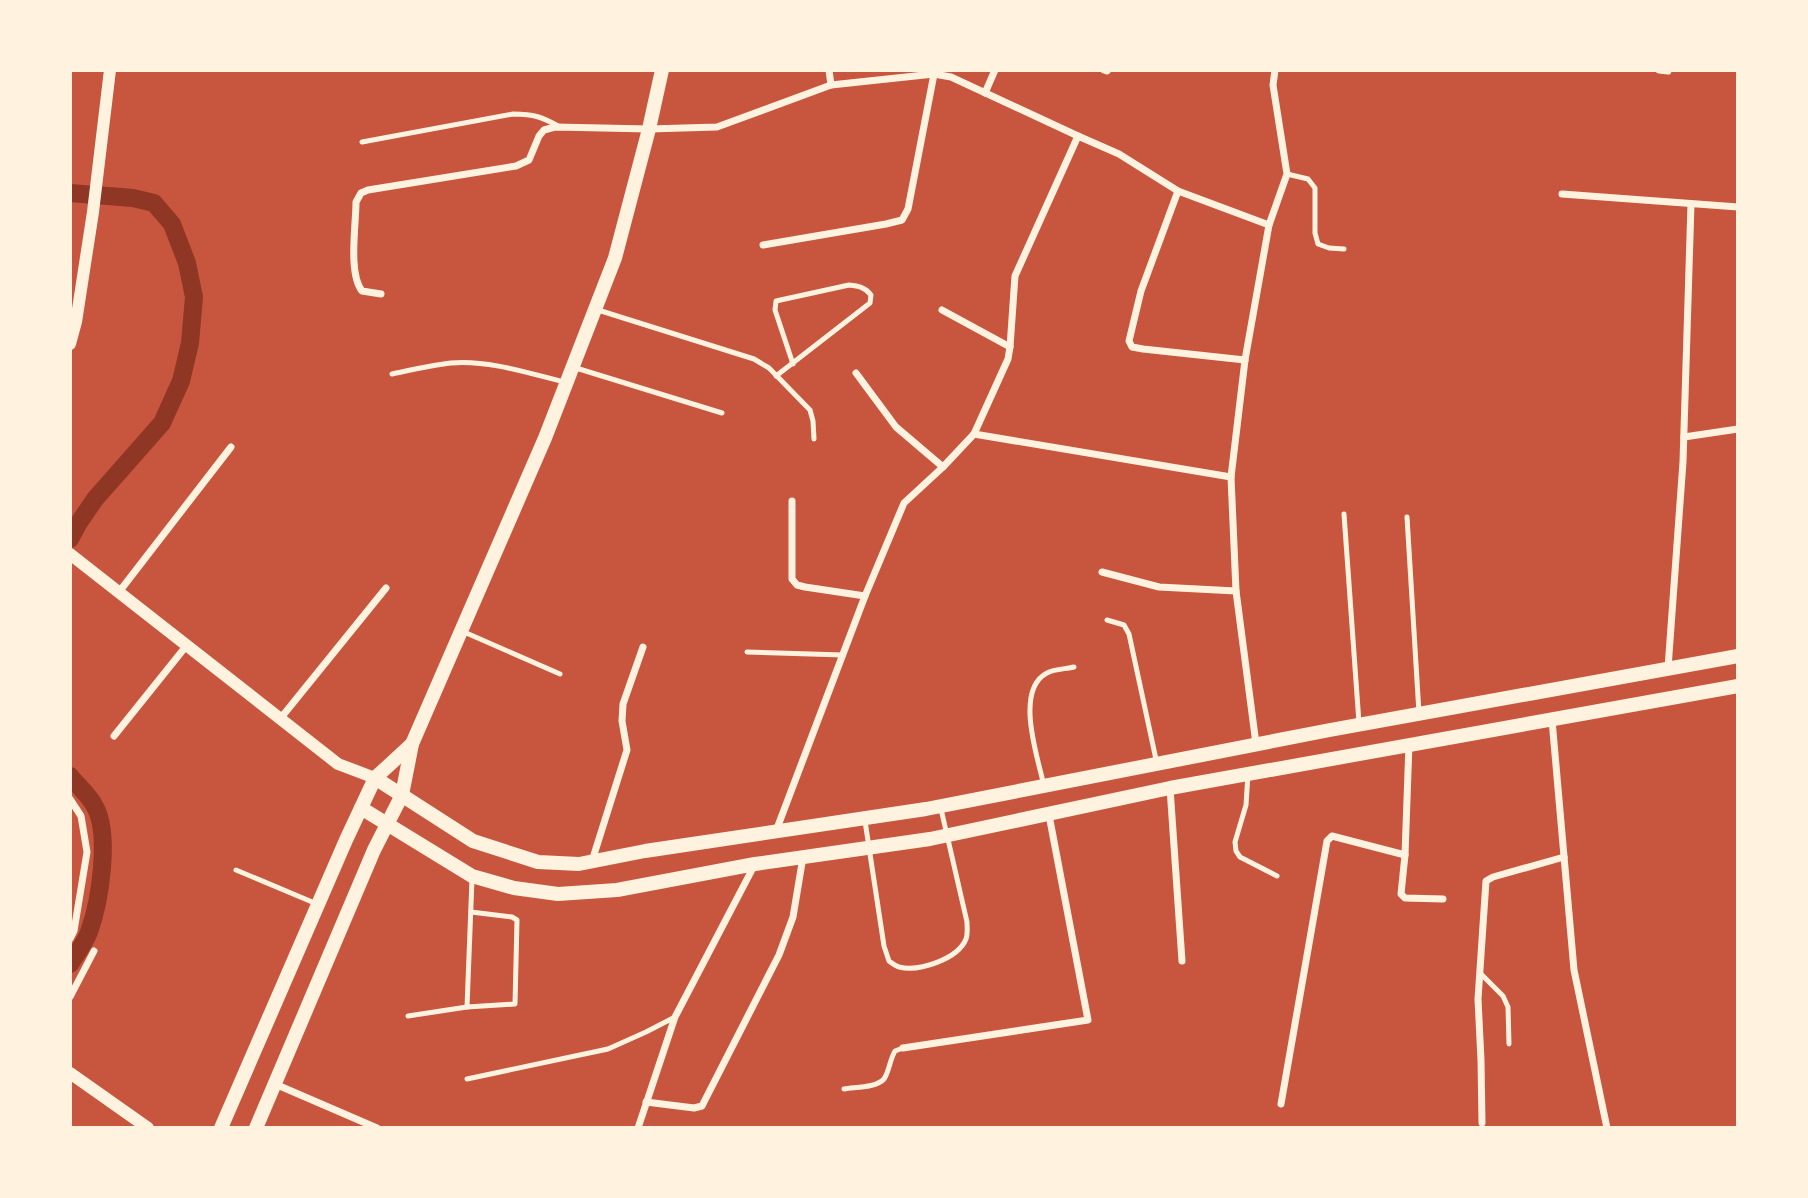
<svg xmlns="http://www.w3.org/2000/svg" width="1808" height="1198" viewBox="0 0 1808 1198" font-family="'IBM Plex Sans',sans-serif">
  <rect width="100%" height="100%" fill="#c8553d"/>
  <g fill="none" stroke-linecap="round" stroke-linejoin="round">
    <g stroke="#8f3625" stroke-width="18">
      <path d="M 70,193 L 133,198 L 154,203 L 172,224 L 187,263 L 194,297 L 190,343 L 181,381 L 162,423 L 95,499 L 78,524 L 70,539"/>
      <path d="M 70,776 C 77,785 88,794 94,805 C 111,832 100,902 89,932 C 85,943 76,954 70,964"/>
    </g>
    <g stroke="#fff3e0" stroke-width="5">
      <path d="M 362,142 L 513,114 C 534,114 542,117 560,127"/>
      <path d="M 1287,174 L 1308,179 L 1315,188 L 1315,233 L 1318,244 L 1329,248 L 1344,249"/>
      <path d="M 598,310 L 754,359 L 769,368 L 810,410 L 813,421 L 814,439"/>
      <path d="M 576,368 L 722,413"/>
      <path d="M 392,374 C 411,370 432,365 451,363 C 489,360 528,373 564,382"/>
      <path d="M 776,376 L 870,303 L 871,295 C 865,287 858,286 849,285 L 776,301 L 775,310 L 793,364"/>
      <path d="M 1344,514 L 1359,723"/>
      <path d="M 1407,517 L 1419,713"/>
      <path d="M 1107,620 L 1124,625 L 1129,634 L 1157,764"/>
      <path d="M 464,632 L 560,674"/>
      <path d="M 747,652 L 843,655"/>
      <path d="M 1248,774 L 1246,805 L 1235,842 L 1236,851 L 1240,857 L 1277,876"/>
      <path d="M 1044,786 C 1038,758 1014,690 1047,673 C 1054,669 1066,669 1074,667"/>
      <path d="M 865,821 L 884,946 L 889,961 C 892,963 895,966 899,967 C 919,972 958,959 966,939 C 968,934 967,927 967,922 L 941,809"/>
      <path d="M 236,870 L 317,904"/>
      <path d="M 1480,973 L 1503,996 L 1508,1007 L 1509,1044"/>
      <path d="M 467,1007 L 472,879"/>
      <path d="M 408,1016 L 467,1007 L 515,1004 L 517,920 L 512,917 L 471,912"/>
      <path d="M 467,1079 L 608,1049 L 646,1032 L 675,1017"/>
      <path d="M 844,1089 C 855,1087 876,1088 884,1079 C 889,1072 890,1059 895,1051 L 903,1048"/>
    </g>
    <g stroke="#fff3e0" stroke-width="7">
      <path d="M 829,70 L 831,85"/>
      <path d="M 1104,70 L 1107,71 L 1108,70"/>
      <path d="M 1659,70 L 1668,71"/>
      <path d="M 985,93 L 995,70"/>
      <path d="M 1178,191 L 1141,291 L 1129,341 L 1132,347 L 1143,349 L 1245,360"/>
      <path d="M 1562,194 L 1738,207"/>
      <path d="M 763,245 L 886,224 L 902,220 L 908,209 L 934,74"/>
      <path d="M 381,294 L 362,291 C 348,273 356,225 356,202 L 361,193 L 368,190 L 516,166 L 529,160 L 539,136 L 544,130 L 555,127 L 649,129 L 717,127 L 831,85 L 934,74 L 951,77 L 1078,136 L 1119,154 L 1178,191 L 1269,225"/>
      <path d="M 942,310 L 1010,347"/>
      <path d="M 856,373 L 896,427 L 943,467"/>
      <path d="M 974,434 L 1231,477"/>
      <path d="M 1684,437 L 1738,429"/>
      <path d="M 792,501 L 792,579 L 797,585 L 805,587 L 865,596"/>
      <path d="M 1102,572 L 1159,587 L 1236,591"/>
      <path d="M 119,592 L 231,447"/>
      <path d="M 1668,668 L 1683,462 L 1691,204"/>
      <path d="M 280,719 L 386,588"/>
      <path d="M 1552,720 L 1574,970 L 1607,1128"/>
      <path d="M 114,736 L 187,645"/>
      <path d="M 1256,744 L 1236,591 L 1231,477 L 1245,360 L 1269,225 L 1287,174 L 1273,85 L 1275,70"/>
      <path d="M 1170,788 L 1182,961"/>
      <path d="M 70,799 L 81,816 L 87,852 L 74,931 L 70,939"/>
      <path d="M 776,831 L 865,596 L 904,503 L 943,467 L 974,434 L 1008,359 L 1010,347 L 1015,276 L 1078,136"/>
      <path d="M 1405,855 L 1401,894 L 1405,898 L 1443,899"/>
      <path d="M 592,861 L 627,750 L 622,721 L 623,704 L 643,647"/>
      <path d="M 70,997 L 94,951"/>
      <path d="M 903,1048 L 1088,1020 L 1049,815"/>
      <path d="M 275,1084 L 377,1128"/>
      <path d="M 646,1102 L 694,1108 L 702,1106 L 705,1100 L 779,955 L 793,917 L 803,857"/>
      <path d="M 1281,1104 L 1327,841 L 1332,836 L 1405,855 L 1409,744"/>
      <path d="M 1482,1123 L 1481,1060 L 1478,999 L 1486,881 L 1493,877 L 1564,857"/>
      <path d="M 638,1128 L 675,1017 L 755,864"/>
    </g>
    <g stroke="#fff3e0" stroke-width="12">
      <path d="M 70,344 L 76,322 L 93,212 L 110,70"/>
      <path d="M 70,554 L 338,764 L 375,778"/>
      <path d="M 70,1073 L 148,1128"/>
    </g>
    <g stroke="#fff3e0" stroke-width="14">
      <path d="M 375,778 L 473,841 L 538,862 L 579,864 L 645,851 L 926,809 L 1330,730 L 1738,656"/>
      <path d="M 361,808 L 472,876 L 514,888 L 558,894 L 617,890 L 755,864 L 930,839 L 1170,788 L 1738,686"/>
      <path d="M 221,1128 L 346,840 L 375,778 L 412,744"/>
      <path d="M 256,1128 L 374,850 L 402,795 L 412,744 L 545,438 L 615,258 L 649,129 L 662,70"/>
    </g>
  </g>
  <rect width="1808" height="1198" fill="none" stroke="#fff3e0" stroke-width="144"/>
</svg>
